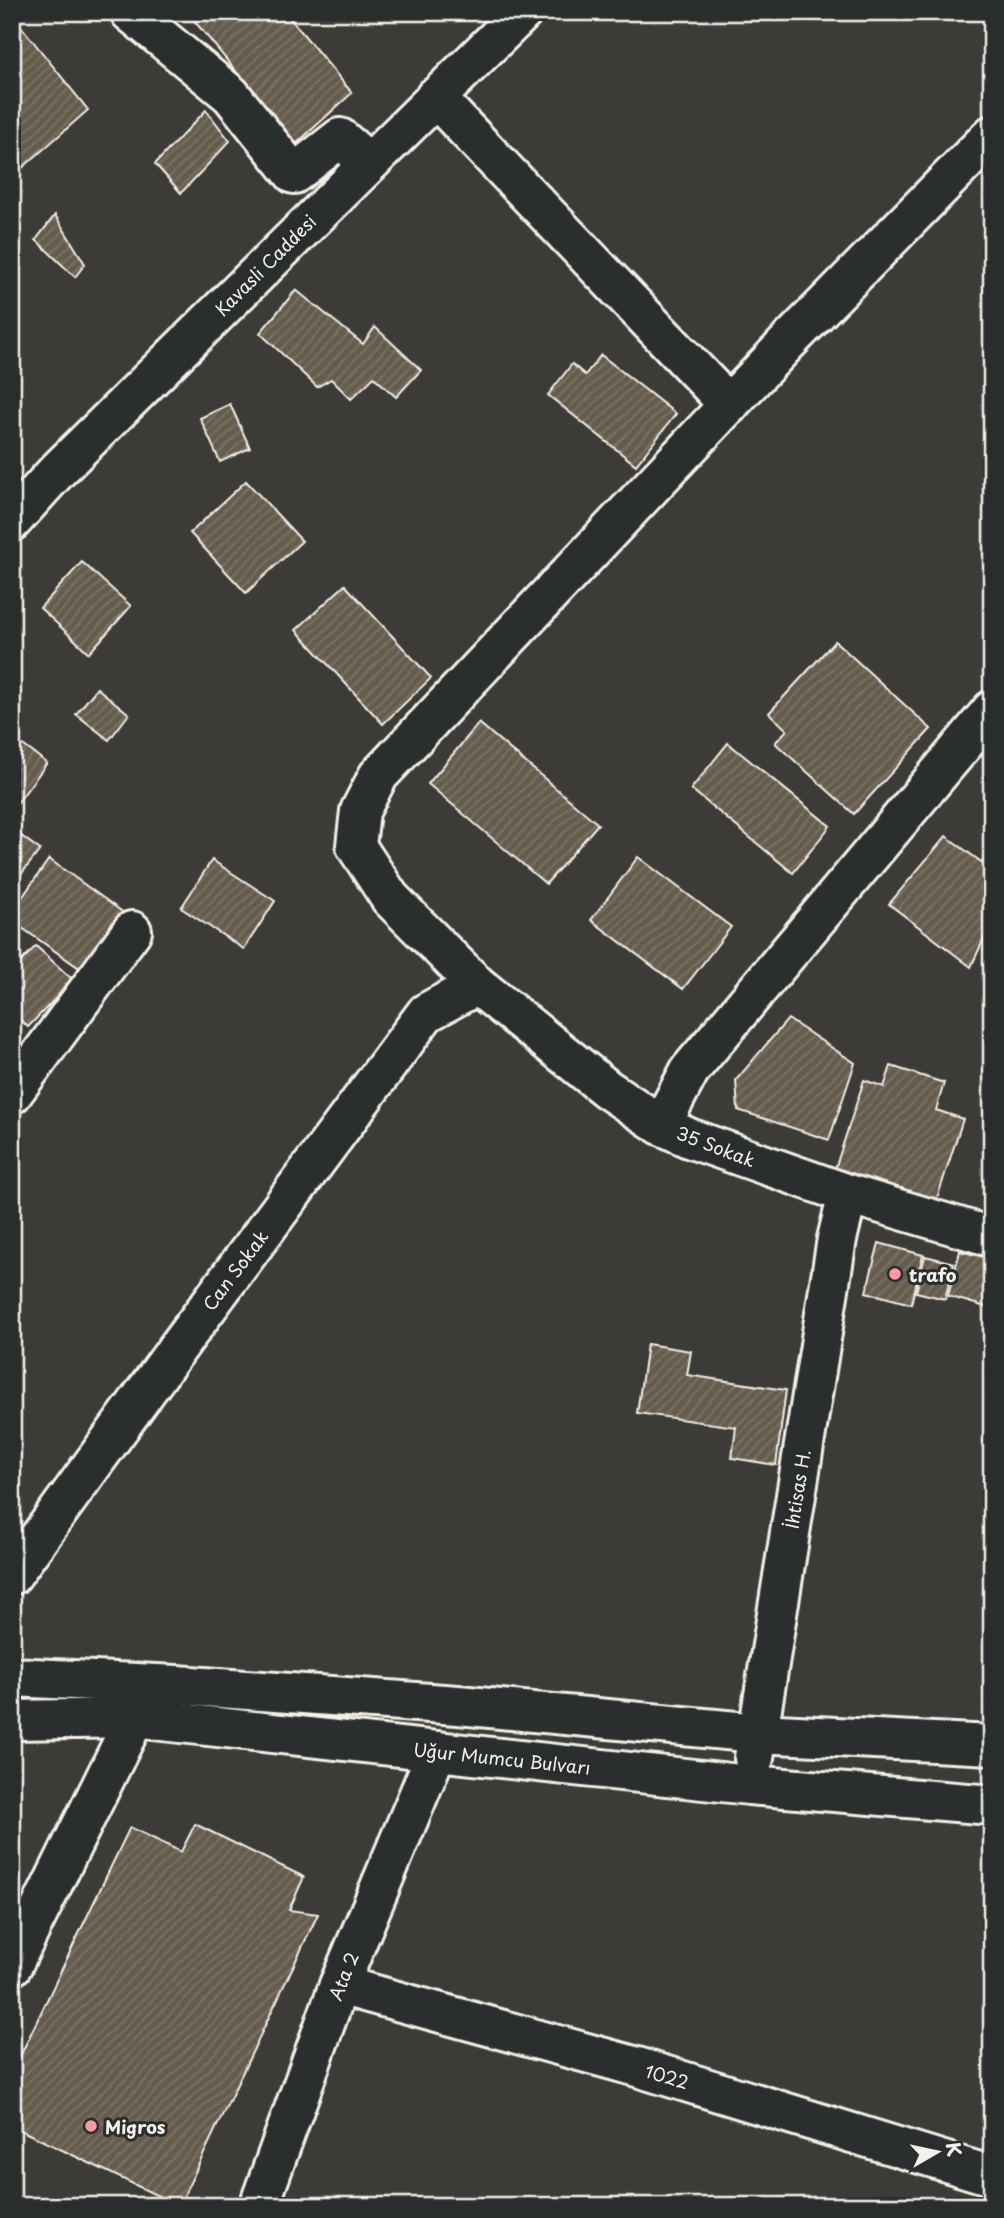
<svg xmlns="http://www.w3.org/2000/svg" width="1004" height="2218" viewBox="0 0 1004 2218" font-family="'Playpen Sans',sans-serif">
  <defs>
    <pattern id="building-hatch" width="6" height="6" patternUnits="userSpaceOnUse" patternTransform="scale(1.75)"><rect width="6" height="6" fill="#665c4e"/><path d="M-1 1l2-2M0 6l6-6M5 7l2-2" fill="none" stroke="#7c7468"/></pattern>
  </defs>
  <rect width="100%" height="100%" fill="#3c3b38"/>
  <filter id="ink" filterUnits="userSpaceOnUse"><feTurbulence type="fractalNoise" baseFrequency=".0143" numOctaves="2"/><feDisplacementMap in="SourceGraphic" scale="14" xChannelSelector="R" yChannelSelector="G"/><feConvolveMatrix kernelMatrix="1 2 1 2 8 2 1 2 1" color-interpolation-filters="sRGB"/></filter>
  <g filter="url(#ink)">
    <g fill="url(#building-hatch)" stroke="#f4f1e8" stroke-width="2">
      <path d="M 187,12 L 285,12 L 352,93 L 296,144 Z"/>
      <path d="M 12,15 L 88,110 L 12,177 Z"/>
      <path d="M 206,110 L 230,141 L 181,193 L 155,164 Z"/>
      <path d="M 55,215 L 85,264 L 75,277 L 36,240 Z"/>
      <path d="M 296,290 L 363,344 L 375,327 L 421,370 L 396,397 L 374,377 L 351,399 L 331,379 L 317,387 L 260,333 Z"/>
      <path d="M 601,355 L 676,414 L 636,465 L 548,395 L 572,364 L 585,375 Z"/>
      <path d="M 230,404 L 250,448 L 220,462 L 200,418 Z"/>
      <path d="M 246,481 L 302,541 L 246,593 L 190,533 Z"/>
      <path d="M 82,562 L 131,606 L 89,653 L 40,608 Z"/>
      <path d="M 345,585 L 431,678 L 383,724 L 296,630 Z"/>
      <path d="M 835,641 L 931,729 L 854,814 L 775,743 L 787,730 L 769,713 Z"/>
      <path d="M 97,688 L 129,714 L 109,740 L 76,714 Z"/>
      <path d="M 479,723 L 598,824 L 546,884 L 428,784 Z"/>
      <path d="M 12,737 L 47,763 L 12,810 Z"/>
      <path d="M 728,743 L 830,826 L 793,873 L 691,789 Z"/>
      <path d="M 12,829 L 40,850 L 12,886 Z"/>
      <path d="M 946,836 L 992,870 L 992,921 L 971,967 L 889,904 Z"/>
      <path d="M 638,857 L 731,927 L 683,989 L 591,920 Z"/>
      <path d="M 49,859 L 128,916 L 88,974 L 12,921 L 12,912 Z"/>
      <path d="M 212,860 L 275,901 L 244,949 L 181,908 Z"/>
      <path d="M 36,946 L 73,980 L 28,1027 L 12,1012 L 12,971 Z"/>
      <path d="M 788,1019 L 855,1063 L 829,1140 L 738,1110 L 736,1080 Z"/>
      <path d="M 891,1066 L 944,1083 L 936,1110 L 963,1119 L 935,1205 L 834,1172 L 864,1080 L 884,1087 Z"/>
      <path d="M 879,1243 L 923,1255 L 911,1304 L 866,1292 Z"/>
      <path d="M 960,1251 L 992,1259 L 992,1309 L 948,1296 Z"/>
      <path d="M 925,1256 L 954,1263 L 945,1299 L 916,1292 Z"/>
      <path d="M 647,1344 L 691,1351 L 687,1375 L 786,1390 L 776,1465 L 732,1458 L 736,1427 L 637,1413 Z"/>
      <path d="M 195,1824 L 304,1877 L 289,1910 L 318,1914 L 179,2206 L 12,2126 L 12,2073 L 130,1827 L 181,1852 Z"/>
    </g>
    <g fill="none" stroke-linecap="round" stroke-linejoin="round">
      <g stroke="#f4f1e8" stroke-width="44">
        <g id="minor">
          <path d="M 130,12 L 231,95 L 294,174 L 340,138 L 369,163"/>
          <path d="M 435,97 L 729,405"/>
          <path d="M 992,135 L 788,342 L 378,776 L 360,811 L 356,846 L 390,898 L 477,985 L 607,1089 L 661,1125 L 689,1138 L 848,1194 L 992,1237"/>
          <path d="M 12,521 L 57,471 L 523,12"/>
          <path d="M 12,1094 L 132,931"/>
          <path d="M 661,1125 L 690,1070 L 992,710"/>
          <path d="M 12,1575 L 181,1343 L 426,1013 L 477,985"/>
          <path d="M 12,1677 L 177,1685 L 458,1705 L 758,1733 L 992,1745"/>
          <path d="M 12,1720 L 135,1718 L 749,1785 L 992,1805"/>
          <path d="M 754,1758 L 837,1239 L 848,1194"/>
          <path d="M 12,1966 L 135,1718"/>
          <path d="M 339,1985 L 634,2066 L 992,2176"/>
          <path d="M 259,2206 L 339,1985 L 437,1751"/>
        </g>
      </g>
      <use href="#minor" stroke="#2a2d2e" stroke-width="38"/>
    </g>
  </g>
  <g fill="#ff9aa2" stroke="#2a2d2e" stroke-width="2.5">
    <circle cx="895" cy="1274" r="7"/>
    <circle cx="91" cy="2126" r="7"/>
  </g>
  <g text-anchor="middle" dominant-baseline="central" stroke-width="6" stroke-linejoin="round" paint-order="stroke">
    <g font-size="18" fill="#f4f1e8" stroke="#2a2d2e">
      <text transform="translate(265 265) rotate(-45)">Kavasli Caddesi</text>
      <text transform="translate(716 1146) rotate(21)">35 Sokak</text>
      <text transform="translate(235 1270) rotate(-53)">Can Sokak</text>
      <text transform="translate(797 1489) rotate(-81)">İhtisas H.</text>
      <text transform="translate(502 1758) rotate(6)">Uğur Mumcu Bulvarı</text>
      <text transform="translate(343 1976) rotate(-68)">Ata 2</text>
      <text transform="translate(667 2076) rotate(17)">1022</text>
    </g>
    <g font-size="18" font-weight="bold" fill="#f4f1e8" stroke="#2a2d2e" text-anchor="start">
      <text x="909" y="1274">trafo</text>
      <text x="105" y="2126">Migros</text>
    </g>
  </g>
  <rect width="1004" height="2218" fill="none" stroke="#2a2d2e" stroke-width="42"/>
  <rect x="21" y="21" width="962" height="2176" fill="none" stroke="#f4f1e8" stroke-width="2.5" filter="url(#ink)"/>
  <g transform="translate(937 2152) rotate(81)" stroke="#2a2d2e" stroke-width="5" paint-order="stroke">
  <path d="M0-5L12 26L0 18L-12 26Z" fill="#f4f1e8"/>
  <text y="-10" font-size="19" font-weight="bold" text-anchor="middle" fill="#f4f1e8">K</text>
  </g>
</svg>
